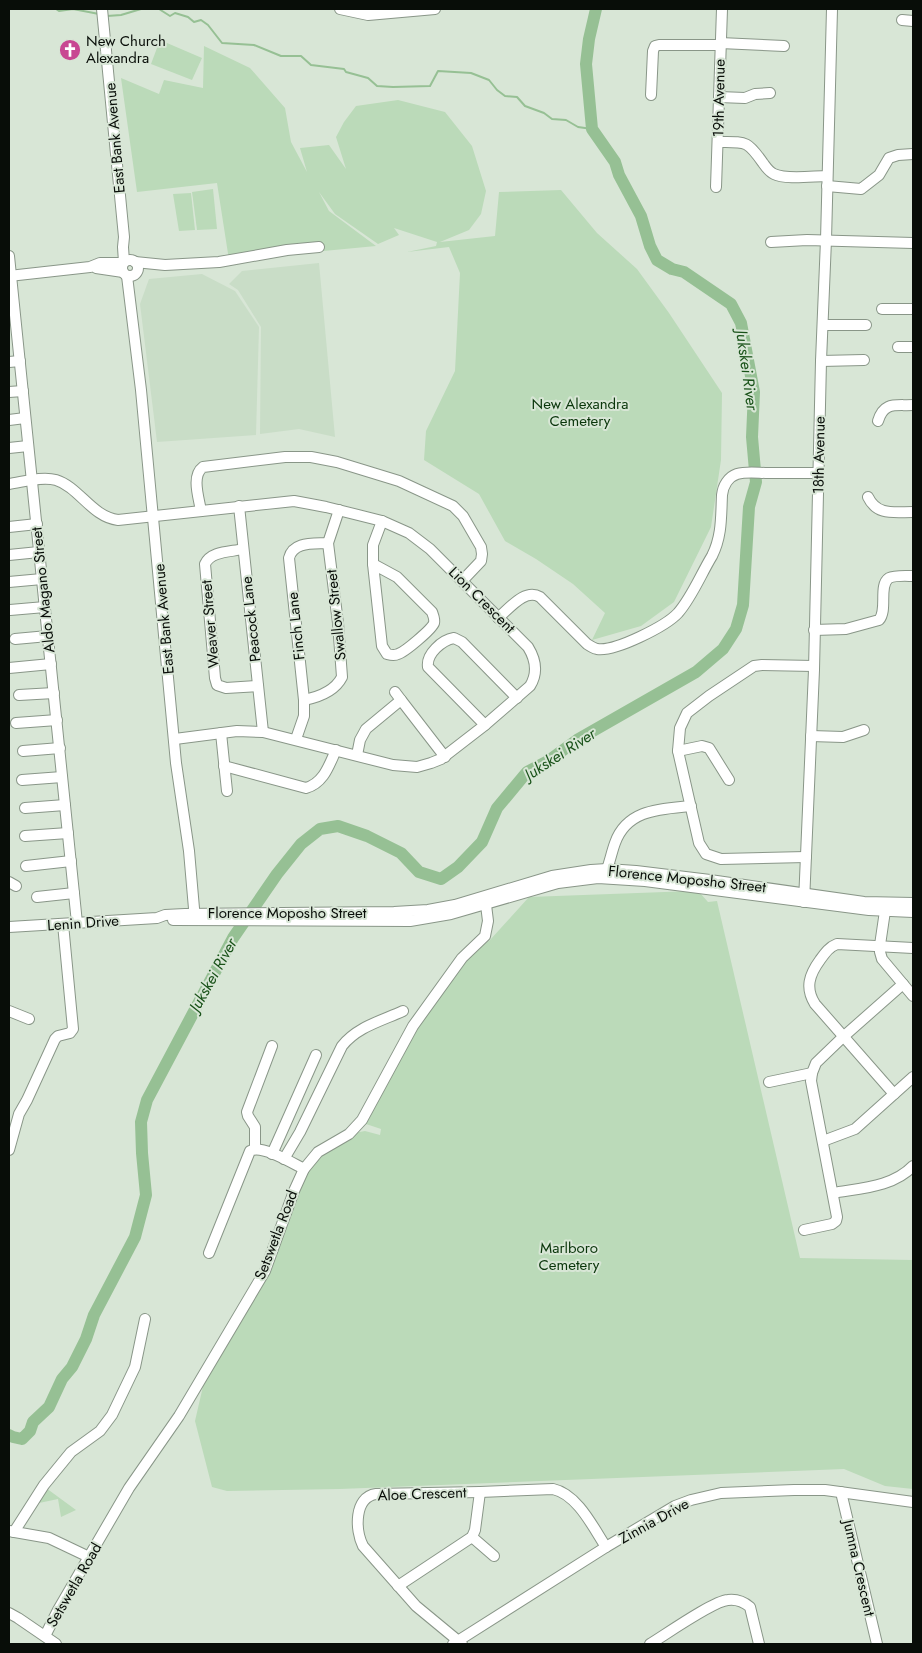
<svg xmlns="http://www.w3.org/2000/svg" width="922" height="1653" viewBox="0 0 922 1653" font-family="Jost,sans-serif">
  <rect width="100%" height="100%" fill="#d8e6d6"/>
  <g fill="#c9ddc7">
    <path d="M 319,263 L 335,437 L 299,429 L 260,434 L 261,327 L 238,290 L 229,284 L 242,271 Z"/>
    <path d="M 202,274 L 235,291 L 259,327 L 256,435 L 157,442 L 140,304 L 149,279 Z"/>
  </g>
  <g fill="#bbdab9">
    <path d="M 160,40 L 202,58 L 192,80 L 151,64 Z"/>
    <path d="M 204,46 L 250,68 L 285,108 L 291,142 L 307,172 L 300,148 L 329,145 L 346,169 L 336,137 L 344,122 L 356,106 L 398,100 L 445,112 L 472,146 L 486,191 L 481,214 L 469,230 L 440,242 L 495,236 L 499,192 L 561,190 L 597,233 L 637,269 L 669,313 L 722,393 L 721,460 L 711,527 L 674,602 L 641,626 L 592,640 L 605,613 L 573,584 L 536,559 L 505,541 L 479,494 L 424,460 L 426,431 L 455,371 L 460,273 L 449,247 L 407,252 L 436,246 L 437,242 L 394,228 L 399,235 L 378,244 L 335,214 L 319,192 L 329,211 L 376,246 L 229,260 L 217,183 L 137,192 L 121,78 L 159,94 L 164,80 L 203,88 Z"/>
    <path d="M 213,189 L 217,229 L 197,230 L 192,192 Z"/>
    <path d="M 191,193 L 195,230 L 179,231 L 173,194 Z"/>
    <path d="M 692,891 L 700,893 L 708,902 L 717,901 L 800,1258 L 913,1260 L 913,1489 L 885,1486 L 844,1469 L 340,1489 L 227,1491 L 212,1487 L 195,1421 L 204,1382 L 267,1270 L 299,1180 L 315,1154 L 354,1133 L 365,1131 L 380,1135 L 381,1129 L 363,1123 L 402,1050 L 462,961 L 490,940 L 529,897 Z"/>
    <path d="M 46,1488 L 76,1510 L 61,1517 L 58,1499 L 39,1503 Z"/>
  </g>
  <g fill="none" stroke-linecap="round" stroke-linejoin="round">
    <g stroke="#96c094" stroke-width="2">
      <path d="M 56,9 L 59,11 L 73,9 L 99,14"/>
      <path d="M 159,9 L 170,16 L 175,13 L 188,17 L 194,22 L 201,20 L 208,25 L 222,43 L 254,45 L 281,56 L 301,56 L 311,65 L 344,69 L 346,72 L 368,78 L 377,86 L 393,87 L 430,86 L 438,71 L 471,73 L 489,80 L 497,90 L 505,96 L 517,97 L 525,106 L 544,113 L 552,119 L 566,120 L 578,127 L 592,129"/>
      <path d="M 107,16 L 121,15 L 141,9"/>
    </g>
    <path stroke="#96c094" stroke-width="12" d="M 9,1435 L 13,1437 L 22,1439 L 30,1431 L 33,1422 L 49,1407 L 62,1379 L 72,1367 L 86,1339 L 94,1315 L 135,1237 L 146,1195 L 142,1153 L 141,1122 L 147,1100 L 233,938 L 277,874 L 301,844 L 320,829 L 338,826 L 367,836 L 401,853 L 419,872 L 441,879 L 458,867 L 482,842 L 497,808 L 527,772 L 548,761 L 577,740 L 696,672 L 723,649 L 736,629 L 743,605 L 749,507 L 756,482 L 752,437 L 754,392 L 741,323 L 731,304 L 684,272 L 672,269 L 657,260 L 650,246 L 641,216 L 619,175 L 615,162 L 592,129 L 586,64 L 589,39 L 596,9"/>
    <g stroke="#899688" stroke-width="12">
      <g id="minor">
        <path d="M 102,9 L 124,237 L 123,247 L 124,262"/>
        <path d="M 340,9 L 368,15 L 435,9"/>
        <path d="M 902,20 L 913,21"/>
        <path d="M 720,43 L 784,46"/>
        <path d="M 651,95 L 653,51 L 655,46 L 659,45 L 720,45"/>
        <path d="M 719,97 L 745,98 L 755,94 L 770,93"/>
        <path d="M 718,142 C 746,142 747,140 763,163 C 766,167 769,172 774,174 C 785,180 814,176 827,176"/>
        <path d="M 827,186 L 861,189 L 879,175 L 889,158 L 898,155 L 913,154"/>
        <path d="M 716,187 L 722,9"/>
        <path d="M 771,242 L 807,240 L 913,243"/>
        <path d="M 9,256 L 77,923"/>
        <circle cx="130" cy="268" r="8"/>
        <path d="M 135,262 L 165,265 L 219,262 L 287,250 L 319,247"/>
        <path d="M 96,268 L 123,272"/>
        <path d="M 9,276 L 90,267 L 100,263 L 123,263"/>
        <path d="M 127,276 L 141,390 L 176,763 L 189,851 L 195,920"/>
        <path d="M 882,309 L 913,309"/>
        <path d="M 823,325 L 866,325"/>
        <path d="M 898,347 L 913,347"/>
        <path d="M 821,361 L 864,360"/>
        <path d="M 9,362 L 20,361"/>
        <path d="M 9,392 L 23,391"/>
        <path d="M 9,420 L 25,418"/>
        <path d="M 878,421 C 884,401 896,406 913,405"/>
        <path d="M 9,448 L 28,446"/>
        <path d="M 9,484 C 23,482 42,476 56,480 C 79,487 92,517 118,520 L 294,501 L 326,507 L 382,521 L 409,533 L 430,549 L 528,647 C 536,660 538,673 530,686 L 485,725 L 441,759 L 431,763 L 417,767 L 393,765 L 263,732 L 237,731 L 175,739"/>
        <path d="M 868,497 C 877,516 894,512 913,512"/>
        <path d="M 239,506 L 263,732"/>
        <path d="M 201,511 C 199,498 191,476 203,467 L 285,457 L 311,457 L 337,462 L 399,481 L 453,506 L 463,516 L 481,547 L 482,554 L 481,561 L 462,581"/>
        <path d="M 9,527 L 37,524"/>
        <path d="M 243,549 C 230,552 211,551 205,564 L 215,678 L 217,685 L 226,688 L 258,686"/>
        <path d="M 9,555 L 39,552"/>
        <path d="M 373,564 L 397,577 L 432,612 C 433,615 435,619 434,623 C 432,629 405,652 398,654 C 394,656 391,655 387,654 L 382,646 Z"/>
        <path d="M 373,564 L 373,545 L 382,521"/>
        <path d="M 9,582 L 42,579"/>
        <path d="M 10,610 L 45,607"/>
        <path d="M 498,618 C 510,608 525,588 540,597 L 587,644 C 590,646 593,648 597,649 C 615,652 666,626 678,613 C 692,597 701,574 712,556 C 722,536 721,517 722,495 C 723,486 728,477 737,474 C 747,471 758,473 768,473 C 785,473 802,473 819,473"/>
        <path d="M 814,630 L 846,629 L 879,620 C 888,610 878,585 889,578 C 895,575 907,576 913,576"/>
        <path d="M 15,639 L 48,636"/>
        <path d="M 9,668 L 51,664"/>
        <path d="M 395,692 L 401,700"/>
        <path d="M 19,695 L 54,693"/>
        <path d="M 304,700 C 319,697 335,691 342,677 L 338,623 L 328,543 L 339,510"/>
        <path d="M 16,723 L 57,720"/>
        <path d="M 485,725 L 428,667 C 426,654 442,640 454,638 L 462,642 L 517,698"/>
        <path d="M 221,733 L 227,791"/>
        <path d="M 811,736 L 843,737 L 864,730"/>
        <path d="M 296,739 L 304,716 L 304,700 L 289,558 C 293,541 314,544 328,543"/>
        <path d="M 23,751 L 60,748"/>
        <path d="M 678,751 L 702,746 L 709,748 L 729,780"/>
        <path d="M 357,755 L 360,740 L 366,729 L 401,700 L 445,757"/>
        <path d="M 224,766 L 306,788 C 324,783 329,765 336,750"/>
        <path d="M 22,780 L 62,777"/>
        <path d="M 25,808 L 65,805"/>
        <path d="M 25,836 L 68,833"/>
        <path d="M 806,857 L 721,859 L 706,854 L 699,843 L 678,751 L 680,728 L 687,713 L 709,696 L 754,666 L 762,665 L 814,666"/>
        <path d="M 26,866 L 71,861"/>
        <path d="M 607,869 C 610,861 612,851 615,843 C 627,809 661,809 691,806"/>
        <path d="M 9,882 L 16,886"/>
        <path d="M 37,897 L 74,893"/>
        <path d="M 804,902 L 814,670 L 821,361 L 826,240 L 832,9"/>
        <path d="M 885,911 L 880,945 L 880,952 L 882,959 L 913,996"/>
        <path d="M 173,920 L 410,921 L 451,914 L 558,883 L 598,878 L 645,881 L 869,910 L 913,912"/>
        <path d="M 9,927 L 157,918 L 165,915 L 185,914 L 394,912 L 428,910 L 455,905 L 552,876 L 591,870 L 607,869 L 636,871 L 710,880 L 864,902 L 913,903"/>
        <path d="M 9,1011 L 29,1019"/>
        <path d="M 769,1082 L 812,1073"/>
        <path d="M 894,1094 L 815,1004 C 805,988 809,975 820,960 C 825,953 829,947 837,944 L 913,948"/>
        <path d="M 823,1141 L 855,1129 L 913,1077"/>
        <path d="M 255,1148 L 255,1127 L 248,1116 L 247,1112 L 272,1046"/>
        <path d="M 9,1150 L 19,1114 L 27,1100 L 55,1039 L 58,1036 L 70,1033 L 73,1029 L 63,924"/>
        <path d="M 272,1154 L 316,1055"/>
        <path d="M 284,1159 L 300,1132 L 342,1046 C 357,1027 381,1021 403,1011"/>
        <path d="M 833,1193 C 861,1188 893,1187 913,1166"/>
        <path d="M 804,1230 L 832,1224 L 836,1221 L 837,1217 L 811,1081 L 812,1073 L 816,1063 L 843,1037 L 903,984"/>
        <path d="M 209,1253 L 250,1151 C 262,1144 292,1163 304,1169"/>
        <path d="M 841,1492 L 877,1644"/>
        <path d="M 9,1531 L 49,1538 L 89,1557"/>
        <path d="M 14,1532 L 44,1485 L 71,1452 L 100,1431 L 112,1415 L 135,1367 L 145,1319"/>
        <path d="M 472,1537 L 494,1556"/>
        <path d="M 398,1586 L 472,1537 L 475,1530 L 480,1492"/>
        <path d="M 9,1613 L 18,1618 L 56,1644"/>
        <path d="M 45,1636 L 58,1610 L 129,1488 L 179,1416 L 265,1271 L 294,1191 L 304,1169 L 318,1152 L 349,1134 L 362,1120 L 413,1026 L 462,958 L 485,936 L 488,921 L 486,905"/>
        <path d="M 453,1644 L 606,1547 L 675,1506 L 691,1500 L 721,1493 L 794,1490 L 825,1490 L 913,1502"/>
        <path d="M 462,1644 L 416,1606 L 363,1546 C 355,1530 354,1497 376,1494 L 480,1492 L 553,1489 C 577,1494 593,1527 606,1547"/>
        <path d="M 650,1644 C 665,1635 713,1601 728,1600 C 736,1599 744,1602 750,1607 L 759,1644"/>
      </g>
    </g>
    <use href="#minor" stroke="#fff" stroke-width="10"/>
  </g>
  <defs>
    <g id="church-disc" transform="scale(1.125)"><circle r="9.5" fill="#c84792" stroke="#d8e6d6"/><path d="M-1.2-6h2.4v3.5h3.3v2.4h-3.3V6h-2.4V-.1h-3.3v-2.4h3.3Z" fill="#fff"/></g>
  </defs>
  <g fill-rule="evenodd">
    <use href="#church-disc" x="70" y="50"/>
  </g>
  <g text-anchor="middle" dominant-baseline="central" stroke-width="4" stroke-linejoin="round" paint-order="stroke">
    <g font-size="15" fill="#080d08" stroke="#d8e6d6" text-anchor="start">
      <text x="86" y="41">New Church<tspan x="86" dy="17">Alexandra</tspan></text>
    </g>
    <g font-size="15" fill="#080d08" stroke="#d8e6d6">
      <text transform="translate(719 98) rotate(-89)">19th Avenue</text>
      <text transform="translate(115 138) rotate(-95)">East Bank Avenue</text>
      <text transform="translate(819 455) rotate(-89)">18th Avenue</text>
      <text transform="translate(43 590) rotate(-96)">Aldo Magano Street</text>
      <text transform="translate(482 600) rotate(45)">Lion Crescent</text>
      <text transform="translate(336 615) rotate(-96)">Swallow Street</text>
      <text transform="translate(164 619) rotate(-95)">East Bank Avenue</text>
      <text transform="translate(251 619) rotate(-96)">Peacock Lane</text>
      <text transform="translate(210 624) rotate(-95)">Weaver Street</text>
      <text transform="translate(296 626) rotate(-96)">Finch Lane</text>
      <text transform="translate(687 879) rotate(6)">Florence Moposho Street</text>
      <text x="287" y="913">Florence Moposho Street</text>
      <text transform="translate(83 923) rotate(-4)">Lenin Drive</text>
      <text transform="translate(276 1235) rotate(-69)">Setswetla Road</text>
      <text transform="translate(422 1494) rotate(-2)">Aloe Crescent</text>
      <text transform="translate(654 1521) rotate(-29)">Zinnia Drive</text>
      <text transform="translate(859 1568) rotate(77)">Jumna Crescent</text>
      <text transform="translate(74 1585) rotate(-60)">Setswetla Road</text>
    </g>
    <g font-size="15" fill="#0a360b" stroke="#d8e6d6">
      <text x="580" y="404">New Alexandra<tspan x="580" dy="17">Cemetery</tspan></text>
      <text x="569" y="1248">Marlboro<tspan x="569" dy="17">Cemetery</tspan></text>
    </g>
    <g font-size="16" font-style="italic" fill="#195219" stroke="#d8e6d6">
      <text transform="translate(747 370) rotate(82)">Jukskei River</text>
      <text transform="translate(560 754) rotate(-33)">Jukskei River</text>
      <text transform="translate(213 975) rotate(-61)">Jukskei River</text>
    </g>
  </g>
  <rect width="922" height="1653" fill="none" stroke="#080d08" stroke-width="20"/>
</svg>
